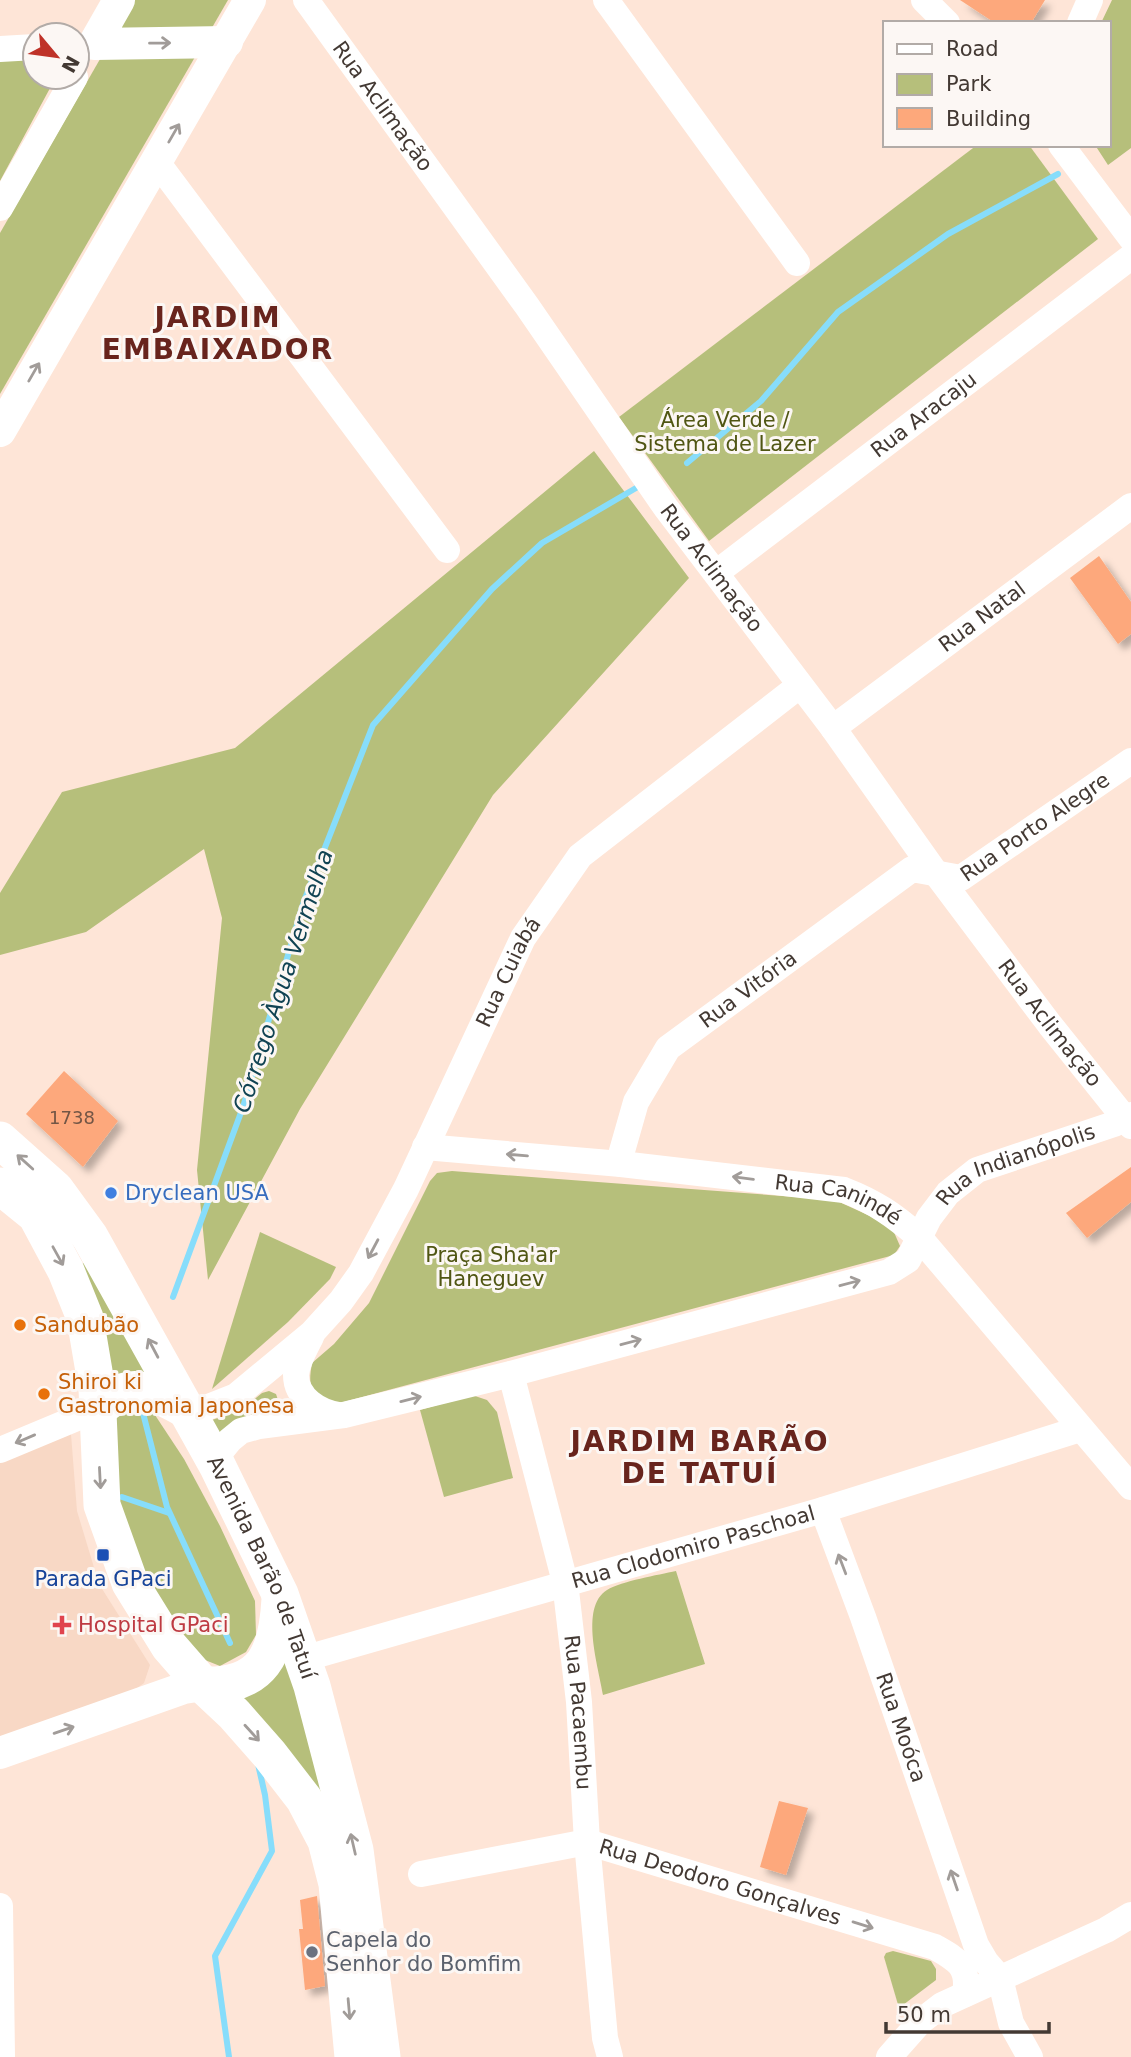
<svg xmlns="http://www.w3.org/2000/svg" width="1131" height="2057" viewBox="0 0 1131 2057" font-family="'DejaVu Sans',sans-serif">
  <defs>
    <filter id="shadow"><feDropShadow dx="6" dy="6" stdDeviation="3.5" flood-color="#0004"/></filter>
  </defs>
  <rect width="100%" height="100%" fill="#fee5d7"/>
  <path fill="#f8d8c5" d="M 71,1434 L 77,1511 L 99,1584 L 150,1665 L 144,1683 L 133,1691 L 0,1742 L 0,1463 Z"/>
  <g fill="#b6bf7b">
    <path d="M 134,0 L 228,0 L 0,394 L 0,233 Z"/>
    <path d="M 1112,0 L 1131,0 L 1131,148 L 1108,165 L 1095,145 L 1108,145 L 1108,23 L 1101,23 Z"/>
    <path d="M 35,59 L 35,77 L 56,77 L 0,181 L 0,61 Z"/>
    <path d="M 977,145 L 1029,145 L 1098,239 L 709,541 L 619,417 Z"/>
    <path d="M 594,451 L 689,578 L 493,795 L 300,1109 L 208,1280 L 197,1170 L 222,918 L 204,849 L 86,932 L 0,955 L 0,893 L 62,792 L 235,748 Z"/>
    <path d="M 452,1171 L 835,1200 L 870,1216 L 893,1230 L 900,1246 L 894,1255 L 336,1404 C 312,1391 307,1392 312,1363 L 334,1344 L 369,1303 L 430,1181 L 437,1173 Z"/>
    <path d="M 260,1232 L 336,1267 L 330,1279 L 288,1322 L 212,1389 Z"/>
    <path d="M 87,1262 L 152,1376 L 109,1390 L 78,1265 Z"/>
    <path d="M 269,1391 L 276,1394 L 279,1403 L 276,1411 L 215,1434 L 209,1421 L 241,1410 L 262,1393 Z"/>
    <path d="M 472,1395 L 487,1400 L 497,1412 L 513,1478 L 444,1497 L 420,1410 Z"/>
    <path d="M 135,1404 L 155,1415 L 184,1459 L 220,1526 L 255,1601 L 256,1635 L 246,1652 L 220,1666 L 195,1656 L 123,1546 L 114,1416 Z"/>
    <path d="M 676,1571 L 705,1664 L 603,1695 C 599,1668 579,1607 607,1590 C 622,1581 658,1575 676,1571 Z"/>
    <path d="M 285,1641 L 344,1863 L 228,1691 Z"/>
    <path d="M 893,1951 L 931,1961 L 936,1969 L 936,1980 L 899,2008 L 884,1957 L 886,1953 Z"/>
  </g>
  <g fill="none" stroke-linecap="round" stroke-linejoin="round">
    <g stroke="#87ddfb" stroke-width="6">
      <path d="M 687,463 L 761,401 L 838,312 L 948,234 L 1058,174"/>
      <path d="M 173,1297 L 243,1107 L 304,901 L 373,725 L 492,589 L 542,543 L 636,488"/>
      <path d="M 143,1413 L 167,1507 L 230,1643"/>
      <path d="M 122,1497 L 169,1513"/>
      <path d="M 229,2057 L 215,1956 L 272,1851 L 265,1795 L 258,1764"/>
    </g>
  </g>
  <g fill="#fda87b" filter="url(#shadow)">
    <path d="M 960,0 L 1045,0 L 1031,23 L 995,23 Z"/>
    <path d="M 1099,556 L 1131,602 L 1131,634 L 1118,644 L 1070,578 Z"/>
    <path d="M 64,1071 L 118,1121 L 83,1167 L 26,1114 Z"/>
    <path d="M 1131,1167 L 1131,1202 L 1087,1238 L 1066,1213 Z"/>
    <path d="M 779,1801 L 808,1808 L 786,1875 L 760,1867 Z"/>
    <path d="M 317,1896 L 325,1986 L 305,1990 L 299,1929 L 303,1929 L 300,1900 Z"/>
  </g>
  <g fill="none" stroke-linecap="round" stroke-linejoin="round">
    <g stroke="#fff" stroke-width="26">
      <path id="s1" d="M 306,0 L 527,306 L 666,508 L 833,728 L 935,872 L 1050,1025 L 1131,1126"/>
      <path d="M 606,0 L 797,263"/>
      <path d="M 924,0 L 947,23"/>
      <path d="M 1080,23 L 1090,0"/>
      <path d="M 0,49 L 35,47"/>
      <path d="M 1061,145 L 1131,238"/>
      <path d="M 157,162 L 447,550"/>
      <path d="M 0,208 L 75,77"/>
      <path id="s2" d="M 716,573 L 1131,257"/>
      <path id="s3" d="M 833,728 L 1131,506"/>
      <path id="s4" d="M 425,1147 L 621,1164 L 844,1190 C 875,1202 894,1215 919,1237 L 1131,1487"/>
      <path id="s5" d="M 621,1164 L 622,1151 L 636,1102 L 668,1048 L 912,869 L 961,878 L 1131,761"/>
      <path d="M 311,1337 C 305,1349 297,1362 296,1375 C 296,1398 319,1412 339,1415"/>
      <path id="s6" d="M 511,1374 L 565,1582 L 579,1702 L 587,1842 L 605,2038 L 610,2057"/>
      <path id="s7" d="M 185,1409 L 203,1409 L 236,1396 L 312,1333 L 341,1301 L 361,1273 L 406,1189 L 523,938 L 580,856 L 799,686"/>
      <path d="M 0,1450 L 96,1410"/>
      <path id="s8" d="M 217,1465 L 221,1451 L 230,1440 L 241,1431 L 259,1426 L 344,1415 L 511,1374 L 889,1272 L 908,1260 L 929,1218 L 948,1193 L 977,1170 L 1114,1124 L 1131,1115"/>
      <path id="s9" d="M 823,1510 L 863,1617 L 976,1945 L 986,1962 L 1000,1978 L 1011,2023 L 1030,2057"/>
      <path id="s10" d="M 303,1659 L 823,1510 L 1080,1429"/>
      <path id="s11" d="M 421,1874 L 587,1842 L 935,1947 C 956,1959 970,1966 965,1994"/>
      <path d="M 0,1906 L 2,2057"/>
      <path d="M 889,2057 L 920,2022 L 942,2005 L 1106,1930 L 1131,1915"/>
    </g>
    <g stroke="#fff" stroke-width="32">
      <path d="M 119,0 L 94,44 L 227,42"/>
      <path d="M 0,431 L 250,0"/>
      <path d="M 0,1753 L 184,1688 L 203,1685"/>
    </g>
    <g stroke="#fff" stroke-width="37">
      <path id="s12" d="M 0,1140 L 55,1189 L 90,1237 L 217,1465 L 280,1594 L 312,1686 L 355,1850 L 382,2057"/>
      <path d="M 0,1186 L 36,1215 L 66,1271 L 85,1318 L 97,1389 L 102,1505 L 130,1583 L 169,1646 L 203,1685 L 234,1714 L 270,1755 L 304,1799 L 326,1841 L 337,1884 L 353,2057"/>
      <path d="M 96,1410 C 106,1404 115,1395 125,1391 C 143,1384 169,1401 185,1409"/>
      <path d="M 203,1685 C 264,1687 277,1653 280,1599"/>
    </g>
  </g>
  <defs><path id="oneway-shaft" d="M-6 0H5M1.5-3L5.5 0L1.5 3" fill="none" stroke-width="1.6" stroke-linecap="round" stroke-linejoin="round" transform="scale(1.75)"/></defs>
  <g stroke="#a19c99">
    <use href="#oneway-shaft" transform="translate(160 43) rotate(-1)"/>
    <use href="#oneway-shaft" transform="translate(174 133) rotate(-60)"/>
    <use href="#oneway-shaft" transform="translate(34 372) rotate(-60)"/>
    <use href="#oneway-shaft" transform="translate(517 1155) rotate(-175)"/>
    <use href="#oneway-shaft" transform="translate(25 1162) rotate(-138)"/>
    <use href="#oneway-shaft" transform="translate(743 1178) rotate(-173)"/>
    <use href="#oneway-shaft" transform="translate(373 1249) rotate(118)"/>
    <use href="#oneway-shaft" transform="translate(58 1256) rotate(61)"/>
    <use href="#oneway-shaft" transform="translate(850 1283) rotate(-15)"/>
    <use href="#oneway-shaft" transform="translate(631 1342) rotate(-15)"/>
    <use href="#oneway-shaft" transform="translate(153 1348) rotate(-118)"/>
    <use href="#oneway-shaft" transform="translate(411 1399) rotate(-14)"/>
    <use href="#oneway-shaft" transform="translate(25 1439) rotate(157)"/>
    <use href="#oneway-shaft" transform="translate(100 1478) rotate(87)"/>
    <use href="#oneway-shaft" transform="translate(842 1564) rotate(-111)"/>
    <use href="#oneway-shaft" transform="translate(64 1730) rotate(-19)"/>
    <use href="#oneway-shaft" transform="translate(252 1733) rotate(48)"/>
    <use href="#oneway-shaft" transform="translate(353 1844) rotate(-103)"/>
    <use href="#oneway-shaft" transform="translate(954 1880) rotate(-109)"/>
    <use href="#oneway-shaft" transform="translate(863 1925) rotate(17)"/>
    <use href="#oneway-shaft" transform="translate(349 2009) rotate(85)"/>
  </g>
  <circle fill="#3f7fe0" stroke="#fcf7f4" stroke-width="2.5" cx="111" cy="1193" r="7"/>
  <g fill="#e8710a" stroke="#fcf7f4" stroke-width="2.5">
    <circle cx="20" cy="1325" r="7"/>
    <circle cx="44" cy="1394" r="7"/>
  </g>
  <rect fill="#1a4fb4" stroke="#fcf7f4" stroke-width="2.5" x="96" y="1548" width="14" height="14" rx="3.5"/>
  <path fill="#e0444e" stroke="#fcf7f4" stroke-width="2.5" d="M58.5 1614.5h7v7h7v7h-7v7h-7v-7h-7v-7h7z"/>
  <circle fill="#6b7280" stroke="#fcf7f4" stroke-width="2.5" cx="312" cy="1952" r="7"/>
  <g text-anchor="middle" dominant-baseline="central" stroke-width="6" stroke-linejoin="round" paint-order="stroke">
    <g font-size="18" fill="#725545">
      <text x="72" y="1117">1738</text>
    </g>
    <g font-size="21" fill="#433933" stroke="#fcf7f4">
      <text stroke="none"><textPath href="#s1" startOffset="131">Rua Aclimação</textPath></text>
      <text stroke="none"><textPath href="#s2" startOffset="261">Rua Aracaju</textPath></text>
      <text stroke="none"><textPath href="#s1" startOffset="698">Rua Aclimação</textPath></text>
      <text stroke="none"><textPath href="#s3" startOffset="186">Rua Natal</textPath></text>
      <text stroke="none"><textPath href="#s5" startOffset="569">Rua Porto Alegre</textPath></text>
      <text stroke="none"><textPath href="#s7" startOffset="565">Rua Cuiabá</textPath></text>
      <text stroke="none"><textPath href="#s5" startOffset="226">Rua Vitória</textPath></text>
      <text stroke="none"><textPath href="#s1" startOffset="1265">Rua Aclimação</textPath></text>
      <text stroke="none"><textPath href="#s8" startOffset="886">Rua Indianópolis</textPath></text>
      <text stroke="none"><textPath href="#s4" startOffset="418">Rua Canindé</textPath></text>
      <text stroke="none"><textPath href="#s10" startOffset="406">Rua Clodomiro Paschoal</textPath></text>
      <text stroke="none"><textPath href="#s12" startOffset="506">Avenida Barão de Tatuí</textPath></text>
      <text stroke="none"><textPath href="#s6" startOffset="346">Rua Pacaembu</textPath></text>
      <text stroke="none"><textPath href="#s9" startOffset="231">Rua Moóca</textPath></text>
      <text stroke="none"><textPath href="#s11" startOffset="308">Rua Deodoro Gonçalves</textPath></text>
    </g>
    <g font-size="21" fill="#505613" stroke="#fcf7f4">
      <text x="725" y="420">Área Verde /<tspan x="725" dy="24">Sistema de Lazer</tspan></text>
      <text x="491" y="1255">Praça Sha'ar<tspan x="491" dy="24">Haneguev</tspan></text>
    </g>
    <g font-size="21" fill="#366cbe" stroke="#fcf7f4" text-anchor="start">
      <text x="125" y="1193">Dryclean USA</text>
    </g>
    <g font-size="21" fill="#c56008" stroke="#fcf7f4" text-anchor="start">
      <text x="34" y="1325">Sandubão</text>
      <text x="58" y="1382">Shiroi ki<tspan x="58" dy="24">Gastronomia Japonesa</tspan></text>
    </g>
    <g font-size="21" fill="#164399" stroke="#fcf7f4">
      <text x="103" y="1579">Parada GPaci</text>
    </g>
    <g font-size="21" fill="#be3a42" stroke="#fcf7f4" text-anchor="start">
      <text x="78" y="1625">Hospital GPaci</text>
    </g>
    <g font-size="21" fill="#5b616d" stroke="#fcf7f4" text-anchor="start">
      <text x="326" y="1940">Capela do<tspan x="326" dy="24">Senhor do Bomfim</tspan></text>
    </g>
    <g font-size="23" font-style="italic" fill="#104353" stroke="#fcf7f4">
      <text transform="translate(283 981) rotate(-72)">Córrego Àgua Vermelha</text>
    </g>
    <g font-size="28" font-weight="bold" letter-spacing="2" fill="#68241d" stroke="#fcf7f4">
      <text x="218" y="317">JARDIM<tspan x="218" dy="32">EMBAIXADOR</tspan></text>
      <text x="700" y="1441">JARDIM BARÃO<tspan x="700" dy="32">DE TATUÍ</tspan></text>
    </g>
  </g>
  <rect x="883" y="21" width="228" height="126" fill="#fcf7f4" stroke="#b2aba7" stroke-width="2"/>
  <rect x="897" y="44" width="35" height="10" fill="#ffffff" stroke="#b2aba7" stroke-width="2"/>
  <text x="946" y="56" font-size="21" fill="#433933">Road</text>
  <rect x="897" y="74" width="35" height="21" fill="#b6bf7b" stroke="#b2aba7" stroke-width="2"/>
  <text x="946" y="91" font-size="21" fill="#433933">Park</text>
  <rect x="897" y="108" width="35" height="21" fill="#fda87b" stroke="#b2aba7" stroke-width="2"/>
  <text x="946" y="126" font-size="21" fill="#433933">Building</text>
  <g transform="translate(56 56) rotate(119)"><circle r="33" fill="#fcf7f4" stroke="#b2aba7" stroke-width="2"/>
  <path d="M0-5L12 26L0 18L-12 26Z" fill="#bf3228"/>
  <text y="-10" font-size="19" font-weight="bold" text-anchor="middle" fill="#433933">N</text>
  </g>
  <path d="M886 2022v10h163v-10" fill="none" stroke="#433933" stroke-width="3.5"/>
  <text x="897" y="2022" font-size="21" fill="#433933" stroke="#fcf7f4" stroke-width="5" paint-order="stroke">50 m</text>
</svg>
